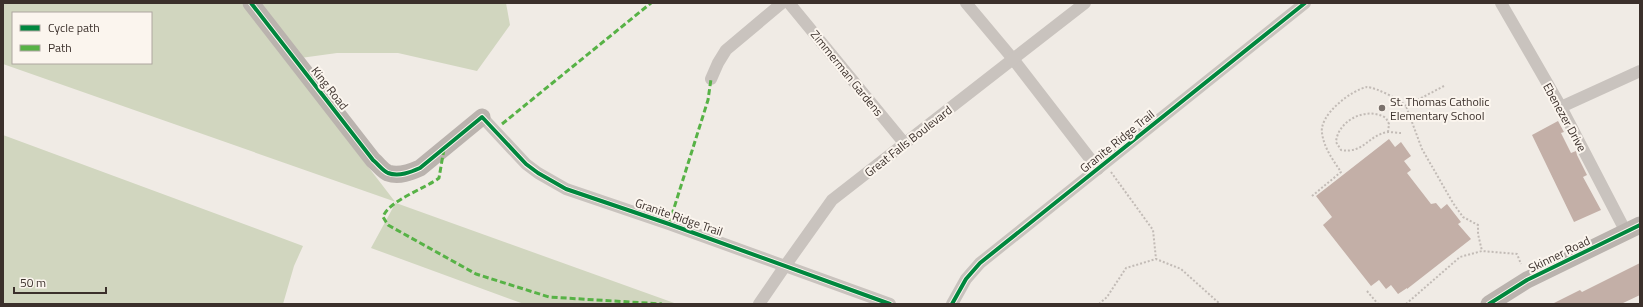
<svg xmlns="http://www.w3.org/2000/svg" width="1643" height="307" viewBox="0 0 1643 307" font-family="'Titillium Web',sans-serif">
  <rect width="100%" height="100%" fill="#f0ebe5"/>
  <g fill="#d1d6bf" fill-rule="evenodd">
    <path d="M 3,3 L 506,3 L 510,25 L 477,71 L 398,53 L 337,53 L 286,60 L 396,203 L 677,304 L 524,304 L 371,248 L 396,202 L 3,64 ZM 13,13 L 151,13 L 151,63 L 13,63 Z"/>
    <path d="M 3,135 L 303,246 L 294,266 L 283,304 L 3,304 Z"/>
  </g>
  <g fill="#c3afa7">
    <path d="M 1558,121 L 1564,132 L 1561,133 L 1571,153 L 1576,151 L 1577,155 L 1587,175 L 1583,177 L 1601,210 L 1574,222 L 1532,135 Z"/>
    <path d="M 1389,139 L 1395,147 L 1401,142 L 1411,156 L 1404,161 L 1411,170 L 1407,173 L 1431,204 L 1436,203 L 1441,209 L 1447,204 L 1461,222 L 1458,224 L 1471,239 L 1407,289 L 1407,288 L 1398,294 L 1391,285 L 1386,289 L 1379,280 L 1371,286 L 1323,225 L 1332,217 L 1316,196 Z"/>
    <path d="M 1640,263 L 1640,295 L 1621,304 L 1552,304 L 1580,290 L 1582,292 Z"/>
  </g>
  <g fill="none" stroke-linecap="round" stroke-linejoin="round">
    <g stroke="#c2bbb6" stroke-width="2" stroke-dasharray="2 2" stroke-linecap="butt">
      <path d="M 1444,86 L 1406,106 L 1422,149 L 1453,203 L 1463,217 L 1478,225 L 1478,234 L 1482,251"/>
      <path d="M 1388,132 L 1389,124 L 1386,118 C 1367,106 1338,120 1336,142 L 1341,150 C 1364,154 1368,135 1388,132 C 1392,132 1397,133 1401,133"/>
      <path d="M 1111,172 L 1153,230 L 1156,259"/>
      <path d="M 1312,196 L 1341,172 C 1333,160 1324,148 1322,133 C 1319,115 1351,90 1367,87 C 1377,88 1399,99 1406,106"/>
      <path d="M 1367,291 L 1378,304"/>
      <path d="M 1099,304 L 1107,297 L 1126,268 L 1156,259 L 1181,269 L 1220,304"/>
      <path d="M 1406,304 L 1460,257 L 1482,251 L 1517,254 L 1521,264"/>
    </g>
    <g stroke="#c9c3be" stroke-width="12">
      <path d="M 789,3 L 905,144"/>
      <path d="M 966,3 L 1013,59 L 1098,169"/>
      <path d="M 1501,3 L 1561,107 L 1626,232"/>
      <path d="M 711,79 L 718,63 L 726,50 L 782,3"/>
      <path d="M 1561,107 L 1640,71"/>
      <path d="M 482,117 L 526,164 L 538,173 L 566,189 L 669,224 L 890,304"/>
      <path d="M 759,304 L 785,266 L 832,200 L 1085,3"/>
      <path d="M 952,304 L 966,279 L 980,263 L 1305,3"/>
    </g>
    <g stroke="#bab3ae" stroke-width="17">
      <path d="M 251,3 L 373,160 C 378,164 383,171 388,173 C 399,177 411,172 420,168 L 482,117"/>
      <path d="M 1489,304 L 1527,280 L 1640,225"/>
    </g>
    <g stroke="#57b246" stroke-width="3" stroke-dasharray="6 3" stroke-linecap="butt">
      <path d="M 502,124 L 651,3"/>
      <path d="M 444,149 L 439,178 C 426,188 388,201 383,217 L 388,225 L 476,274 L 549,297 L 662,304"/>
      <path d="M 669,224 L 708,100 L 711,79"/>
    </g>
    <g stroke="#fbf5ee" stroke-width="6">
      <g id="cycleway">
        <path d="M 251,3 L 373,160 C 378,164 383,171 388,173 C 399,177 411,172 420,168 L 482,117 L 526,164 L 538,173 L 566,189 L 669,224 L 890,304"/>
        <path d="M 952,304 L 966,279 L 980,263 L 1305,3"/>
        <path d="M 1489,304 L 1527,280 L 1640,225"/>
      </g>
    </g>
    <use href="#cycleway" stroke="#00873e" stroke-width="4"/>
  </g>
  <circle fill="#7a716c" stroke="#fbf5ee" stroke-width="1.5" cx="1382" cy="108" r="4"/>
  <g text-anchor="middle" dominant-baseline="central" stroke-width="4" stroke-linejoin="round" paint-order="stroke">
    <g font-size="12" fill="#3b302b" stroke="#fbf5ee">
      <text transform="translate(847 73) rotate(51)">Zimmerman Gardens</text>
      <text transform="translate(330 88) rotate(52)">King Road</text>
      <text transform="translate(1565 117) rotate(61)">Ebenezer Drive</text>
      <text transform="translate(908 141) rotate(-38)">Great Falls Boulevard</text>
      <text transform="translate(1117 141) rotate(-39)">Granite Ridge Trail</text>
      <text transform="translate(679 217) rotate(19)">Granite Ridge Trail</text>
      <text transform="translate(1559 254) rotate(-26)">Skinner Road</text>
    </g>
    <g font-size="12" fill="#3b302b" stroke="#fbf5ee" text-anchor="start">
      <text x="1390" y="101">St. Thomas Catholic<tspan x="1390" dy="14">Elementary School</tspan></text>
    </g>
  </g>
  <rect width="1643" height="307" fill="none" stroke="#3b302b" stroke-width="8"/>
  <rect x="12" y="12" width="140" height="52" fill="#fbf5ee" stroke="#aea6a0"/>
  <rect x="20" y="25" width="20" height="6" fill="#00873e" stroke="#aea6a0"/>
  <text x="48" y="32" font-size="12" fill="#3b302b">Cycle path</text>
  <rect x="20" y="45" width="20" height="6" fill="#57b246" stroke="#aea6a0"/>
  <text x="48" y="52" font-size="12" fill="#3b302b">Path</text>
  <path d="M14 287v6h92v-6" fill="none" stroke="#3b302b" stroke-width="2"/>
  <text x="20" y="287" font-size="12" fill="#3b302b" stroke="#fbf5ee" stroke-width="3" paint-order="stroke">50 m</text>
</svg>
